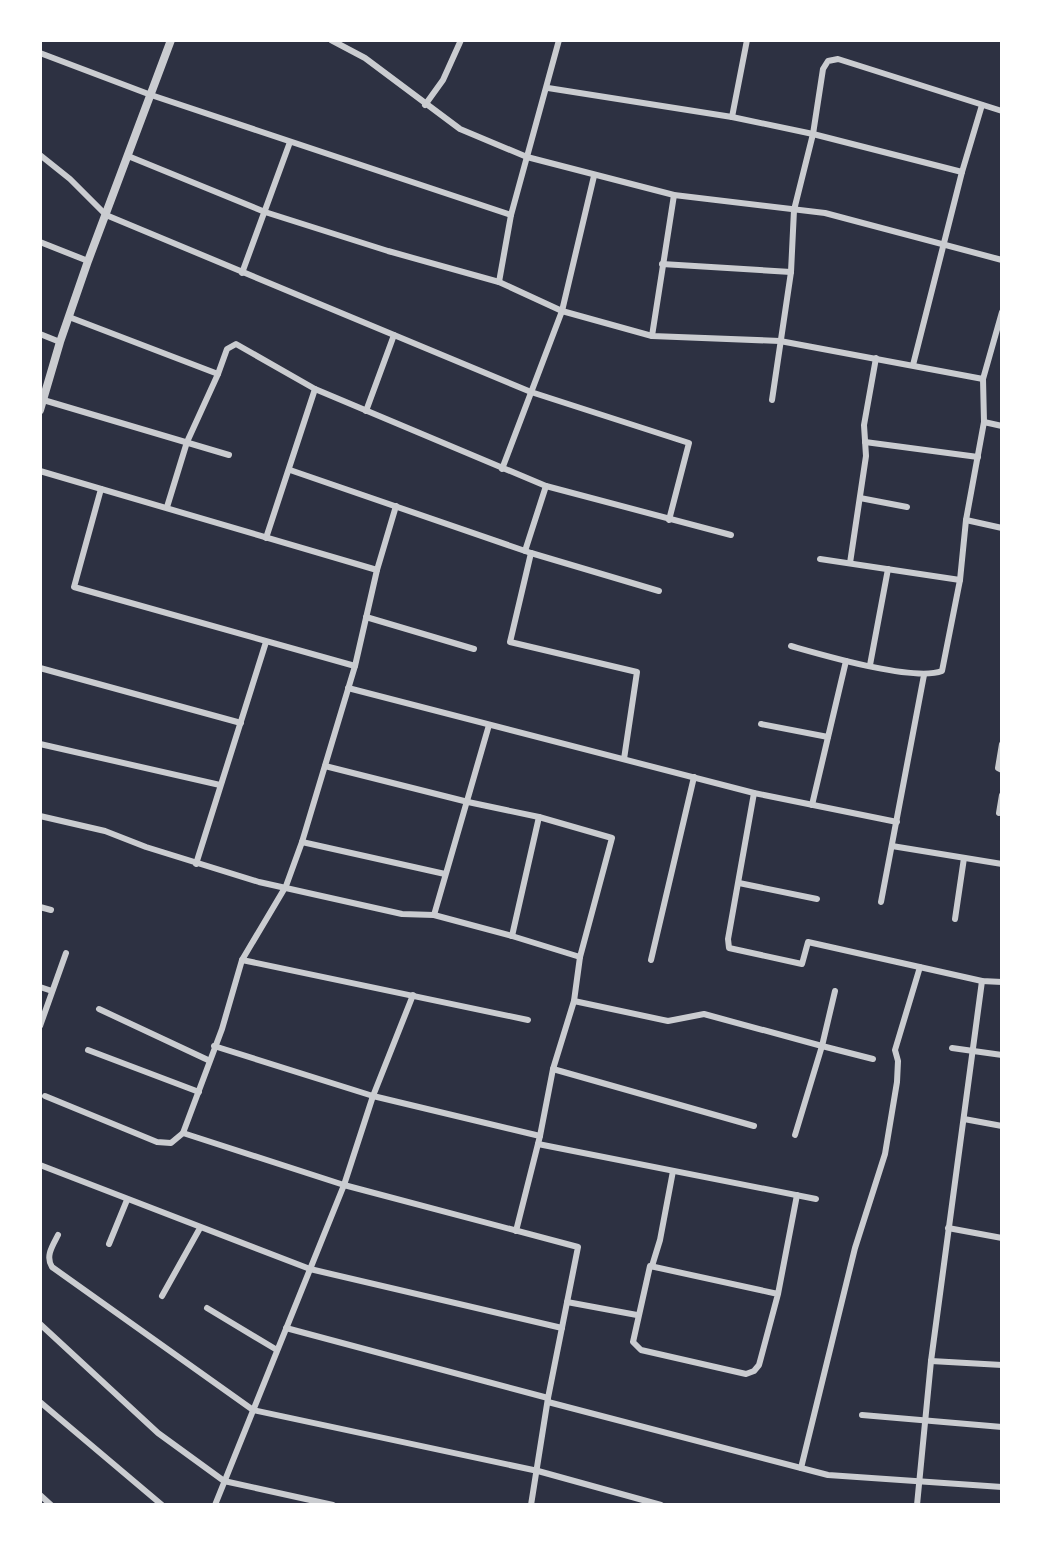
<svg xmlns="http://www.w3.org/2000/svg" width="1042" height="1545" viewBox="0 0 1042 1545" font-family="'Libre Baskerville',serif">
  <rect width="100%" height="100%" fill="#2d3142"/>
  <g fill="none" stroke-linecap="round" stroke-linejoin="round">
    <g stroke="#caccd0" stroke-width="6">
      <path d="M 331,40 L 365,58 L 460,129 L 527,157 L 674,195 L 825,213 L 1002,260"/>
      <path d="M 40,53 L 151,95 L 511,215"/>
      <path d="M 548,88 L 732,117 L 813,134 L 962,172"/>
      <path d="M 425,105 L 443,80 L 461,40"/>
      <path d="M 732,117 L 747,40"/>
      <path d="M 40,155 L 70,179 L 106,215 L 531,392 L 689,443 L 669,520"/>
      <path d="M 128,156 L 265,212 L 388,251 L 499,282 L 562,311 L 652,336 L 780,341 L 983,379"/>
      <path d="M 40,242 L 88,261"/>
      <path d="M 662,264 L 791,272"/>
      <path d="M 242,273 L 290,142"/>
      <path d="M 499,282 L 511,215 L 559,40"/>
      <path d="M 69,317 L 218,374"/>
      <path d="M 40,334 L 60,342"/>
      <path d="M 652,336 L 674,195"/>
      <path d="M 913,365 L 962,172 L 982,105"/>
      <path d="M 40,399 L 229,455"/>
      <path d="M 772,400 L 791,272 L 794,210 L 813,134 L 823,69 L 828,61 L 838,59 L 1002,111"/>
      <path d="M 366,411 L 394,335"/>
      <path d="M 984,422 L 1002,426"/>
      <path d="M 865,442 L 978,457"/>
      <path d="M 502,469 L 562,311 L 594,176"/>
      <path d="M 290,470 L 531,553 L 659,591"/>
      <path d="M 40,471 L 377,570"/>
      <path d="M 101,489 L 74,587 L 355,666"/>
      <path d="M 860,498 L 907,507"/>
      <path d="M 167,507 L 187,442 L 218,374 L 227,349 L 236,344 L 315,389 L 546,486 L 731,535"/>
      <path d="M 966,520 L 1002,528"/>
      <path d="M 266,538 L 315,389"/>
      <path d="M 525,551 L 546,486"/>
      <path d="M 531,553 L 510,642 L 637,672 L 624,759"/>
      <path d="M 820,559 L 960,580"/>
      <path d="M 850,563 L 866,456 L 864,425 L 876,358"/>
      <path d="M 366,617 L 474,649"/>
      <path d="M 791,646 C 823,655 914,682 942,671 L 960,580 L 966,520 L 984,422 L 983,379 L 1002,312"/>
      <path d="M 870,665 L 888,569"/>
      <path d="M 40,668 L 241,723"/>
      <path d="M 348,688 L 754,793 L 897,822"/>
      <path d="M 761,724 L 828,737"/>
      <path d="M 40,744 L 220,785"/>
      <path d="M 1002,744 L 998,768 L 1002,770"/>
      <path d="M 325,766 L 468,802 L 539,817 L 612,838 L 580,957 L 574,1001 L 553,1069 L 540,1136 L 516,1231"/>
      <path d="M 754,793 L 728,939 L 729,948 L 802,964 L 808,942 L 982,981 L 1002,982"/>
      <path d="M 812,805 L 846,661"/>
      <path d="M 999,813 L 1002,795"/>
      <path d="M 40,816 L 105,831 L 146,847 L 259,882 L 402,914 L 434,915 L 512,936 L 580,957"/>
      <path d="M 302,842 L 445,874"/>
      <path d="M 892,846 L 1002,864"/>
      <path d="M 196,864 L 266,642"/>
      <path d="M 739,883 L 817,899"/>
      <path d="M 881,902 L 924,675"/>
      <path d="M 40,907 L 51,910"/>
      <path d="M 434,915 L 489,725"/>
      <path d="M 955,919 L 964,858"/>
      <path d="M 512,936 L 539,817"/>
      <path d="M 242,960 L 528,1020"/>
      <path d="M 651,960 L 694,777"/>
      <path d="M 40,987 L 52,991"/>
      <path d="M 835,991 L 822,1046 L 873,1059"/>
      <path d="M 574,1001 L 668,1021 L 704,1014 L 822,1046 L 795,1135"/>
      <path d="M 99,1009 L 208,1060"/>
      <path d="M 40,1026 L 66,953"/>
      <path d="M 214,1046 L 373,1096 L 540,1136"/>
      <path d="M 952,1048 L 1002,1055"/>
      <path d="M 88,1050 L 199,1092"/>
      <path d="M 553,1069 L 754,1126"/>
      <path d="M 45,1096 L 157,1142 L 171,1143 L 183,1133 L 222,1029 L 242,960 L 286,886 L 302,842 L 355,666 L 377,570 L 396,506"/>
      <path d="M 964,1119 L 1002,1126"/>
      <path d="M 183,1133 L 344,1185 L 578,1247 L 548,1398 L 531,1505"/>
      <path d="M 538,1144 L 816,1199"/>
      <path d="M 40,1165 L 310,1269 L 562,1328"/>
      <path d="M 948,1228 L 1002,1238"/>
      <path d="M 58,1235 C 53,1245 45,1256 52,1267 L 253,1410 L 538,1471 L 661,1505"/>
      <path d="M 109,1244 L 127,1200"/>
      <path d="M 652,1266 L 660,1240 L 673,1171"/>
      <path d="M 778,1294 L 650,1266 L 633,1342 L 641,1350 L 746,1374 L 754,1371 L 759,1365 L 778,1294 L 797,1195"/>
      <path d="M 162,1296 L 200,1228"/>
      <path d="M 567,1302 L 637,1315"/>
      <path d="M 207,1308 L 277,1350"/>
      <path d="M 40,1324 L 158,1433 L 224,1481 L 333,1505"/>
      <path d="M 286,1328 L 548,1398"/>
      <path d="M 931,1361 L 1002,1365"/>
      <path d="M 40,1402 L 162,1505"/>
      <path d="M 548,1402 L 828,1475 L 1002,1487"/>
      <path d="M 862,1415 L 1002,1427"/>
      <path d="M 801,1468 L 855,1248 L 885,1154 L 897,1082 L 898,1061 L 895,1050 L 920,967"/>
      <path d="M 40,1495 L 51,1505"/>
      <path d="M 215,1505 L 344,1185 L 373,1096 L 413,995"/>
      <path d="M 917,1505 L 931,1361 L 982,981"/>
    </g>
    <path stroke="#caccd0" stroke-width="8" d="M 40,410 L 60,342 L 88,261 L 171,40"/>
  </g>
  <rect width="1042" height="1545" fill="none" stroke="#ffffff" stroke-width="84"/>
</svg>
